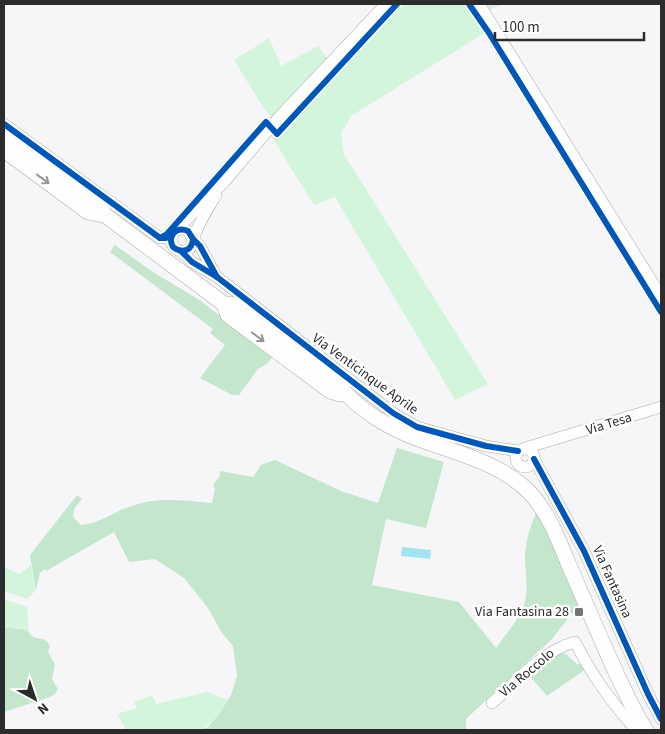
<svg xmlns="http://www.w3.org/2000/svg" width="665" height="734" viewBox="0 0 665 734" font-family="'Source Sans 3',sans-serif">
  <rect width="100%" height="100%" fill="#f6f6f8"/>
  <g fill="#d3f5dc">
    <path d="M 386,4 L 503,4 L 476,16 L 486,32 L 351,116 L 341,134 L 344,154 L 488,384 L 455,400 L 335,197 L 314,205 L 273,139 L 275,123 L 263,107 L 234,60 L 269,38 L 281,66 L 318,46 L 331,63 Z"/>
    <path d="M 31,565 L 36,590 L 27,599 L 4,591 L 4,567 L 19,574 Z"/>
    <path d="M 4,599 L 27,607 L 29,633 L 18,628 L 4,628 Z"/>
    <path d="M 207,692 L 228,700 C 221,713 213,724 199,730 L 126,730 L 117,714 L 137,708 L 134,702 L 152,695 L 156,704 Z"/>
  </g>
  <g fill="#c3e6cd">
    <path d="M 115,245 L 153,272 L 201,301 L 272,357 L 268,363 L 258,369 L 239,395 L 232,395 L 200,378 L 225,345 L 210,333 L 213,329 L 110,252 Z"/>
    <path d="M 397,448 L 444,462 L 426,528 L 386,519 L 372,585 L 459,602 L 496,648 C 506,634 518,621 524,605 C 529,590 525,574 525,558 C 525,543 530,527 536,513 L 545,526 L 577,595 L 578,606 L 551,640 L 466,719 L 466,730 L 199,730 L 208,727 L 220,713 L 231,695 L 237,676 L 233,646 L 222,633 L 208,608 L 184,578 L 155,559 L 129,562 L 114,532 L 46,571 L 45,569 L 40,573 L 36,590 L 30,555 L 77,495 L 82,499 L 74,509 L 73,517 L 81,525 C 99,524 115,511 132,506 C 158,496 185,501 212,503 L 215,489 L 213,485 L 220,476 L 220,471 L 253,477 L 261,465 L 275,460 L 341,491 L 378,503 Z"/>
    <path d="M 4,628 C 12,628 20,628 28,632 C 30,633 31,636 34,637 C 42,640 45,637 50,646 L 48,652 C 56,667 56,661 52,679 L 58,689 L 55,694 L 50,697 L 4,712 Z"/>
    <path d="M 559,653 L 566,654 L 577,664 L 583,663 L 586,669 L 547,696 L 528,674 Z"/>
  </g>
  <path fill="#a3e4f0" d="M 402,547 L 431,550 L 430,559 L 401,556 Z"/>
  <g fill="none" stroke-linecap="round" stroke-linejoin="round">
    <g stroke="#ababac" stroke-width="12">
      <g id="street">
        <path d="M 479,4 L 661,296"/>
        <path d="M 4,124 L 160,238 L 171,238"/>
        <path d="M 178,229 L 188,218 L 225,181 L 281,115 L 386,4"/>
        <path d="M 181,251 L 192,262 L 217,277 L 393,413 L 417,427 L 486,446 L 518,451"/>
        <path d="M 216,276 L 200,246 L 193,239 L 188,231 C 179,226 172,231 171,241 C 173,249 181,255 189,249 C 193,246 192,242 194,238 C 198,223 208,209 216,195"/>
        <path d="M 525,448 L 661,407"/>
        <circle cx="525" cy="458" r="9"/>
        <path d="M 534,459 L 584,551 L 648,694 L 661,719"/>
        <path d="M 492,703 C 517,681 542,651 575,642 C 593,677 610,700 636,730"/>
      </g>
    </g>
    <g stroke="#ababac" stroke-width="16">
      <g id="secondary">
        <path d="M 4,136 L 95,201 L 105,215 L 224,304 L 235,305 L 337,383 C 357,410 392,430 424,441 C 461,454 501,464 529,492 C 548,511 559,541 569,565 C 585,602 601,640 618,677 C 627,695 635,714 646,730"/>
        <path d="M 4,150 L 88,212 L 105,215"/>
        <path d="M 224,304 L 228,315 L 330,391 L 340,394"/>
      </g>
    </g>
    <use href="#street" stroke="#fefefe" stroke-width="11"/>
    <use href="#secondary" stroke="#fefefe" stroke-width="15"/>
    <g stroke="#fff" stroke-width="9">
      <g id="cycleway">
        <path d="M 469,4 L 489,33 L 661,312"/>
        <path d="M 4,124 L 160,238 L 166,238"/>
        <path d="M 160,238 L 167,234 L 266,122 L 277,134 L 397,4"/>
        <path d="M 193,239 C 192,251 182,254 173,247 C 167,236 176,226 188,231 L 193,239 L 200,246 L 217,277"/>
        <path d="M 181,251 L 192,262 L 217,277 L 393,413 L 417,427 L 486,446 L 518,451"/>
        <path d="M 534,459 L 584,551 L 648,694 L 661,719"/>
      </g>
    </g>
    <use href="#cycleway" stroke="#0057b8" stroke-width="6"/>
  </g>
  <defs><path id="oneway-shaft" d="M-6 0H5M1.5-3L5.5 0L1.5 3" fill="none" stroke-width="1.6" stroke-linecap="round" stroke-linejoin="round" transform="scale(1.25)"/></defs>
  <g stroke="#959596">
    <use href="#oneway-shaft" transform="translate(43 179) rotate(36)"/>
    <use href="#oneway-shaft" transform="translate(258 337) rotate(37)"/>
  </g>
  <rect fill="#737375" stroke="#fff" stroke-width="2" x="574" y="607" width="10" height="10" rx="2.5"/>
  <g text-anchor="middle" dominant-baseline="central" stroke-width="5" stroke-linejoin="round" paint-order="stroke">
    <g font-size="14" fill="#2c2c2e" stroke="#fff">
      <text transform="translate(365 374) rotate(36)">Via Venticinque Aprile</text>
      <text transform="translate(609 424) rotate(-17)">Via Tesa</text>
      <text transform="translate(612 582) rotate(66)">Via Fantasina</text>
      <text transform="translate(527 673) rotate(-40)">Via Roccolo</text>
    </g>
    <g font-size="14" fill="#2c2c2e" stroke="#fff" text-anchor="end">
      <text x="569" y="612">Via Fantasina 28</text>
    </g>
  </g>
  <rect width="665" height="734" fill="none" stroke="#2c2c2e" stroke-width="10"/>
  <g transform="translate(35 699) rotate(140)" stroke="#ffffff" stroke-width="4" paint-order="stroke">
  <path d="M0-4L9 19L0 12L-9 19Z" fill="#2c2c2e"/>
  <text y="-8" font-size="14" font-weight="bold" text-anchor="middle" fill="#2c2c2e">N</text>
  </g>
  <path d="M495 32v8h149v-8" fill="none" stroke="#2c2c2e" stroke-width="2.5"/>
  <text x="502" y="32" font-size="15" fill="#2c2c2e" stroke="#ffffff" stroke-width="4" paint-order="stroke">100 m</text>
</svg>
